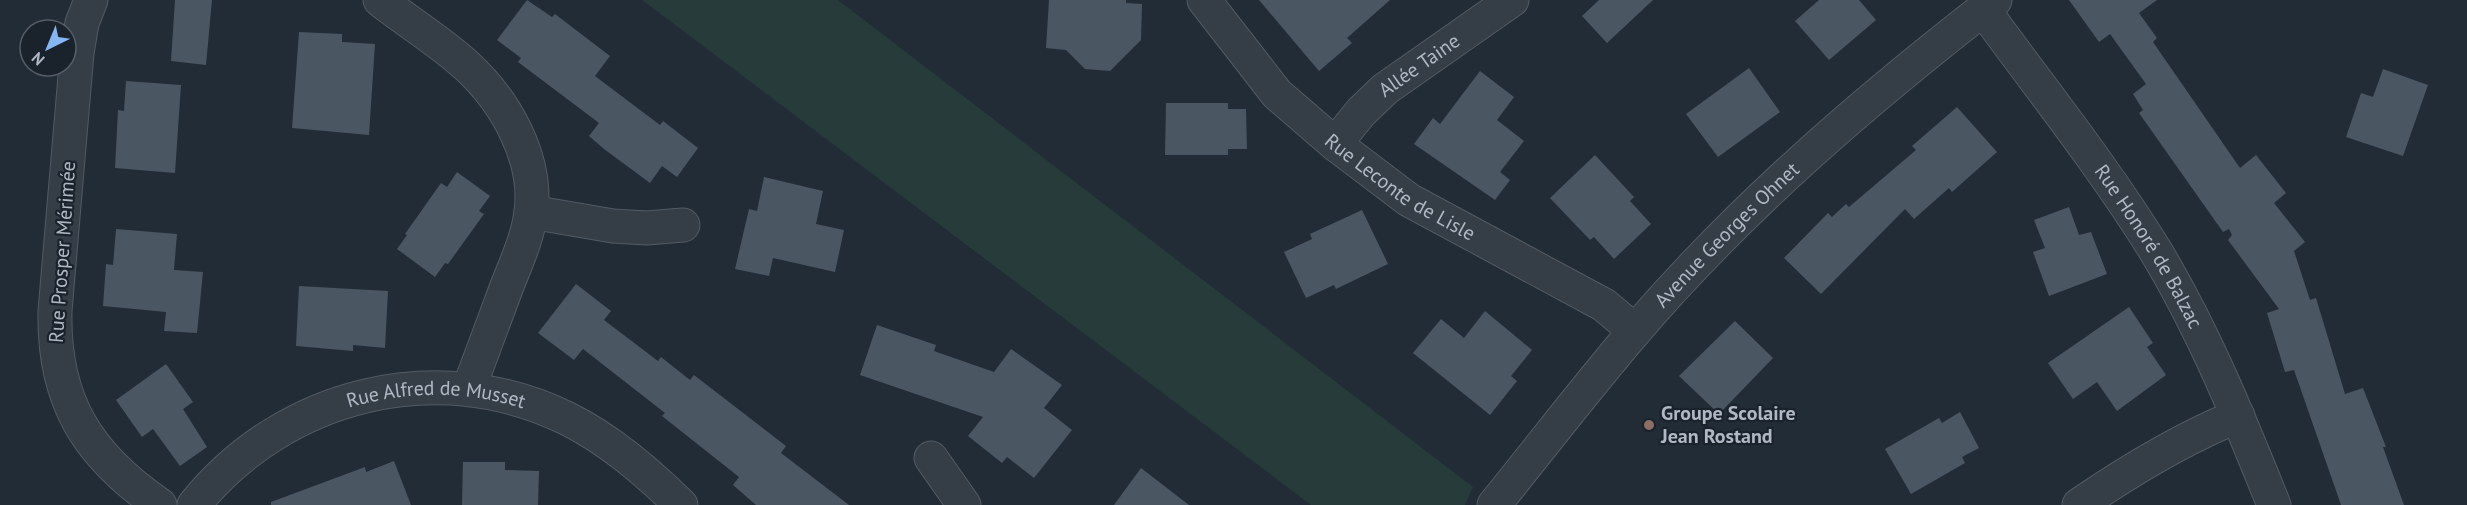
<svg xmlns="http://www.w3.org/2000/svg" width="2467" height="505" viewBox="0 0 2467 505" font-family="'PT Sans',sans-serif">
  <rect width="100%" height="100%" fill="#212c36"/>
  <path fill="#263b3a" d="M 642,0 L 838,0 L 1473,487 L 1465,505 L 1311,505 Z"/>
  <g fill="#4a5662">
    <path d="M 175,0 L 212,0 L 206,65 L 171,61 Z"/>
    <path d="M 527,0 L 552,17 L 555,14 L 610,56 L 595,76 L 660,125 L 663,121 L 698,148 L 677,177 L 662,166 L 650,183 L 604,149 L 589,136 L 599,123 L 518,62 L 521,58 L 497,40 Z"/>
    <path d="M 1049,0 L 1126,0 L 1126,3 L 1142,4 L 1141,40 L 1110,71 L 1085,69 L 1066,50 L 1046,48 Z"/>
    <path d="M 1259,0 L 1390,0 L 1347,38 L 1352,43 L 1319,71 Z"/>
    <path d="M 1599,0 L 1653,0 L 1607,43 L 1582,16 Z"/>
    <path d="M 1819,0 L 1859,0 L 1876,20 L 1829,60 L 1795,21 Z"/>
    <path d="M 2069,0 L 2157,0 L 2139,13 L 2157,38 L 2153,42 L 2240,168 L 2256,155 L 2286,193 L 2274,203 L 2305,242 L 2294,251 L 2310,300 L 2316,298 L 2345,394 L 2363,388 L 2386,447 L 2383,447 L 2404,505 L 2341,505 L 2294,370 L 2285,372 L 2267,313 L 2279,309 L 2228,240 L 2232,235 L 2229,229 L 2223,232 L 2139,113 L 2143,110 L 2133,94 L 2146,84 L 2110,34 L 2099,42 Z"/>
    <path d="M 299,32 L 342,34 L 342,42 L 375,44 L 369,135 L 292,128 Z"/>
    <path d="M 1749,68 L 1780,112 L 1718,157 L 1686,114 Z"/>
    <path d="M 2383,69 L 2428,85 L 2403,156 L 2346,137 L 2361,93 L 2373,97 Z"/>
    <path d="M 1480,71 L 1514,97 L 1497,120 L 1524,141 L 1500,172 L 1510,180 L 1495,200 L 1414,144 L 1433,118 L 1440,124 Z"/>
    <path d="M 126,81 L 181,85 L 175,173 L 115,168 L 118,110 L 124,111 Z"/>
    <path d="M 1166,103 L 1228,103 L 1228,109 L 1246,109 L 1247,149 L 1228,149 L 1228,155 L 1165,155 Z"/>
    <path d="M 1957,107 L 1997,152 L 1952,192 L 1949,188 L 1914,219 L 1905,209 L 1821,294 L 1784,258 L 1828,213 L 1832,217 L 1846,204 L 1849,207 L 1916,150 L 1912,146 Z"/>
    <path d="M 1595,155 L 1634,197 L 1630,201 L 1651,224 L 1614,259 L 1594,237 L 1590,240 L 1550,198 Z"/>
    <path d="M 457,172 L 490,196 L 479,211 L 484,214 L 448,264 L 445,263 L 435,277 L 397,249 L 407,235 L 405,234 L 441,183 L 447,187 Z"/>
    <path d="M 764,177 L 823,191 L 816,224 L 844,230 L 835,272 L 773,258 L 769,276 L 735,269 L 749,209 L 757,211 Z"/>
    <path d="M 2069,207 L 2079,235 L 2091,232 L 2107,274 L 2049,296 L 2033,252 L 2045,248 L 2034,220 Z"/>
    <path d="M 1362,210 L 1388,264 L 1336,289 L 1334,285 L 1306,298 L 1284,252 L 1312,239 L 1310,234 Z"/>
    <path d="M 116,229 L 177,234 L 174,270 L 203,272 L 197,333 L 164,331 L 166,312 L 103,306 L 106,264 L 113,265 Z"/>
    <path d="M 576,284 L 611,311 L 604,320 L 658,361 L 661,357 L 690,380 L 694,375 L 786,446 L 781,453 L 849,505 L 756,505 L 733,485 L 739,477 L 662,416 L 665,413 L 583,349 L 574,360 L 538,333 Z"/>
    <path d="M 299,286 L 388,291 L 385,348 L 353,345 L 353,351 L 296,346 Z"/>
    <path d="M 2129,307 L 2153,343 L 2147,347 L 2166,375 L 2117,411 L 2097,382 L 2073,399 L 2048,363 Z"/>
    <path d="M 1485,311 L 1532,350 L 1511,376 L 1517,381 L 1490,415 L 1413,353 L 1441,319 L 1464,338 Z"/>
    <path d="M 1735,321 L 1773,358 L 1719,414 L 1679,376 Z"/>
    <path d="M 877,325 L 936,345 L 934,351 L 994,372 L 1011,349 L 1062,385 L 1044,408 L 1072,430 L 1034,478 L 1007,457 L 1002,463 L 968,436 L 983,417 L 860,375 Z"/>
    <path d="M 166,364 L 193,402 L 183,409 L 207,447 L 180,466 L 153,429 L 142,437 L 116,400 Z"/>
    <path d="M 1960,412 L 1979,448 L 1962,457 L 1965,463 L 1911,494 L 1885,449 L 1939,418 L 1942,423 Z"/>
    <path d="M 394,461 L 411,505 L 271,505 L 271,502 L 365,467 L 366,472 Z"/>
    <path d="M 463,462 L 505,462 L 505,470 L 539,471 L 538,505 L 462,505 Z"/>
    <path d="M 1141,468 L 1189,505 L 1114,505 Z"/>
  </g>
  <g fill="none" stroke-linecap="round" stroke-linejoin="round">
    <g stroke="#525b65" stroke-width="35">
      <g id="minor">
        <path d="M 91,0 L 82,23 L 77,53 L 55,311 C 53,400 87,455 160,505"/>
        <path d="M 380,0 C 408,22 441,42 467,66 C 505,101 538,158 531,212 C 528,237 516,263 507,286 C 494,320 482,354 469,388"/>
        <path id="s1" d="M 1204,0 L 1277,94 L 1335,144 L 1409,200 L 1604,305 L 1635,331"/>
        <path id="s2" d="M 1983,9 C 2041,89 2103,166 2155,250 C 2204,331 2239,418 2274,505"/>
        <path id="s3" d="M 1335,144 L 1361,112 L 1385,89 L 1512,0"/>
        <path d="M 531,212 L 613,226 L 647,228 L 683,225"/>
        <path d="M 931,458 L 964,505"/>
        <path id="s4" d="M 194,505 C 283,394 436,355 566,418 C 609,439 647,472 681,505"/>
        <path d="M 2079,505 C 2130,470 2181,439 2238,416"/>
      </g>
    </g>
    <g stroke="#525b65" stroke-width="35">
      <g id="tertiary">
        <path id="s5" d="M 1494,505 C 1541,447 1586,388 1634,332 C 1741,207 1866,100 1995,0"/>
      </g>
    </g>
    <use href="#minor" stroke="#353e47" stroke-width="33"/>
    <use href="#tertiary" stroke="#353e47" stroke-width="33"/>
  </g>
  <circle fill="#8d6e63" stroke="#1a232c" stroke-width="2" cx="1649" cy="425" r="6"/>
  <g text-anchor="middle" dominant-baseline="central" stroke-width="4.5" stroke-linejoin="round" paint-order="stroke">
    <g font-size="20" fill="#afb8c4" stroke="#1a232c">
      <text stroke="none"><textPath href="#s3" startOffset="116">Allée Taine</textPath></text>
      <text stroke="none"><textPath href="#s1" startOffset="274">Rue Leconte de Lisle</textPath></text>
      <text stroke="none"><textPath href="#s5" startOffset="357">Avenue Georges Ohnet</textPath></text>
      <text stroke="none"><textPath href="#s2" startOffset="290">Rue Honoré de Balzac</textPath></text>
      <text transform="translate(62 252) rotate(-86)">Rue Prosper Mérimée</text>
      <text stroke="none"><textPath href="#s4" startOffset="278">Rue Alfred de Musset</textPath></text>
    </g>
    <g font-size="20" font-weight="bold" fill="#afb8c4" stroke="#1a232c" text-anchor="start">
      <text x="1661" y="413">Groupe Scolaire<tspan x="1661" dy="23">Jean Rostand</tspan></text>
    </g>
  </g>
  <g transform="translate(48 48) rotate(223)"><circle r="28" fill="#1a232c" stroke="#565f69" stroke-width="1.5"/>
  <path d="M0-4.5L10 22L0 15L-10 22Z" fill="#86b7f2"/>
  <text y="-9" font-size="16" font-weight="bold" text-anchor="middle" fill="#afb8c4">N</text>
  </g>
</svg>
